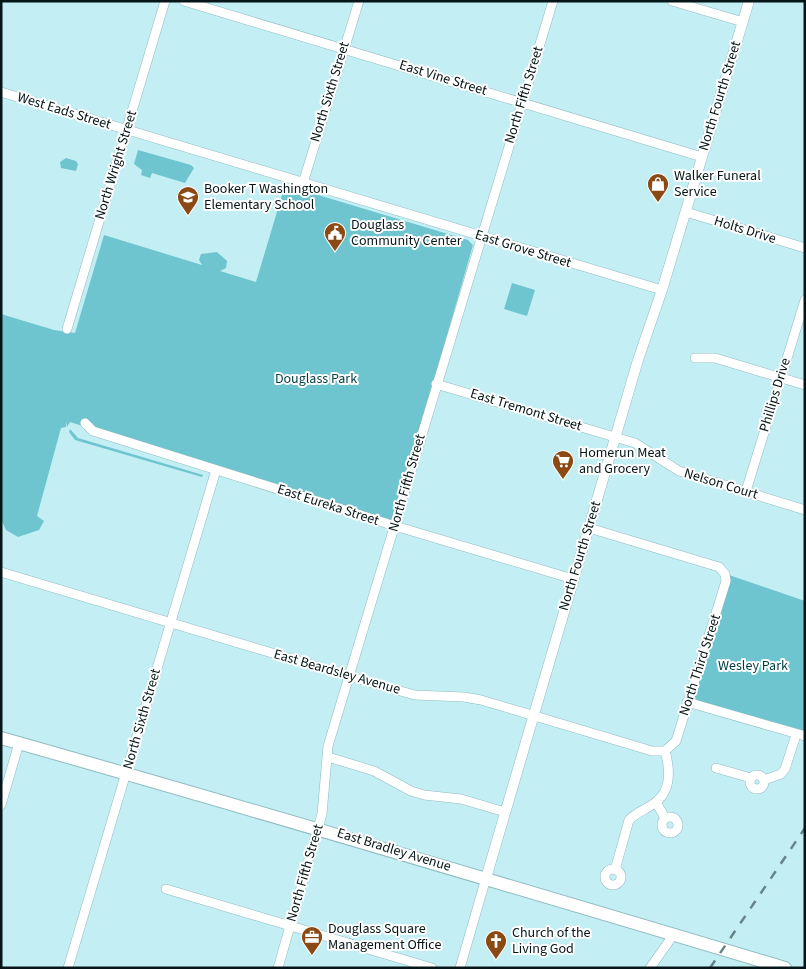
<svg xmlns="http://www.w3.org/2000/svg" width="806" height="969" viewBox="0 0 806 969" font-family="'Source Sans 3',sans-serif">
  <rect width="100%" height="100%" fill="#c3eff4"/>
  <g fill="#6fc5cf">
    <path d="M 138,150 L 191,165 L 194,168 L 185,183 L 152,173 L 150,178 L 141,175 L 142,170 L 134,164 Z"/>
    <path d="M 66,158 L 76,161 L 78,164 L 76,171 L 61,168 L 60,162 Z"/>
    <path d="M 285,185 L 468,240 L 473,245 L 393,523 L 70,422 L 67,427 L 66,421 L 66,427 L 61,428 L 37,516 L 44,521 L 39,530 L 18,537 L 6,530 L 1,519 L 1,314 L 54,330 L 75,333 L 104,235 L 202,265 L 199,260 L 201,254 L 217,252 L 227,261 L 226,268 L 220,271 L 256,282 Z"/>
    <path d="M 512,283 L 535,290 L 527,316 L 504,309 Z"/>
    <path d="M 70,429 L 78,438 L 203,475 L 202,477 L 75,440 L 69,432 Z"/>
    <path d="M 729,575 L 805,601 L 805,732 L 687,702 Z"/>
  </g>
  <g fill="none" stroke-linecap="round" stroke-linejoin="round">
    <g stroke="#91bbc0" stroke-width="10">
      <g id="minor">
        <path d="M 184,1 L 702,157"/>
        <path d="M 672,1 L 743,22"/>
        <path d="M 1,92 L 662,290"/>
        <path d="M 303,183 L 359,1"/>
        <path d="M 686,212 L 805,248"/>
        <path d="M 67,329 L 165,1"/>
        <path d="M 695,358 L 715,358 L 805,385"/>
        <path d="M 436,384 L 635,443 L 679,471 L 805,510"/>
        <path d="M 85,423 L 93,431 L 395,526 L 573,579"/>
        <path d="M 746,491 L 805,300"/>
        <path d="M 1,572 L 389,688 L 415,695 L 464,697 L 481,700 L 652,751 L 665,751 L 676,741 L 726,581 L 725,574 L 719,567 L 589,528"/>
        <path d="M 687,702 L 805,736"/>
        <path d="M 328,757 L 374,771 L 411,791 L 424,795 L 461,799 L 505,812"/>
        <path d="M 716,768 L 751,778"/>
        <circle cx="757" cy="782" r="7"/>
        <path d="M 764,780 L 781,774 L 785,769 L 796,735"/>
        <path d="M 656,802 L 665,818"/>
        <path d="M 1,805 L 19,743"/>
        <circle cx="670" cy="825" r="8"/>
        <circle cx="613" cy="877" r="8"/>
        <path d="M 615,870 L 629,820 C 637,812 647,809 656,802 C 672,789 670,769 665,751"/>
        <path d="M 166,889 L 432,968"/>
        <path d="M 68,968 L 216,470"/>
        <path d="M 278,968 L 322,814 L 328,746 L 553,1"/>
        <path d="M 460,968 L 486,878"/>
        <path d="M 650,968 L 674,934"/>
      </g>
    </g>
    <g stroke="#91bbc0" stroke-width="11">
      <path id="tertiary" d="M 486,878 L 638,360 L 662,290 L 749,1"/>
    </g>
    <g stroke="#91bbc0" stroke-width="14">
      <path id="secondary" d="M 1,738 C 263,812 524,890 785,968"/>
    </g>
    <use href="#minor" stroke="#fff" stroke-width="9"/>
    <use href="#tertiary" stroke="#fff" stroke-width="10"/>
    <use href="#secondary" stroke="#fff" stroke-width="12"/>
    <path stroke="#668488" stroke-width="2.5" stroke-dasharray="9 9" stroke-linecap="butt" d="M 710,968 L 805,828"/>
  </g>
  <defs>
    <g id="shop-pin" transform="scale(1.125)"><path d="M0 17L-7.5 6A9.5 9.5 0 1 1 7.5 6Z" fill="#8b4a14" stroke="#fff"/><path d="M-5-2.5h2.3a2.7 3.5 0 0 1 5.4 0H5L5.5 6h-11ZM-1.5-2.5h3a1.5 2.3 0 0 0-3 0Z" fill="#fff"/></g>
    <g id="school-pin" transform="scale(1.125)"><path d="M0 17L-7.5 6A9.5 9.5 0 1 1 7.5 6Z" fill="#8b4a14" stroke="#fff"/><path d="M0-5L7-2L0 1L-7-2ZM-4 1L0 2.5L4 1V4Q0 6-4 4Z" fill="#fff"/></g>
    <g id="civic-pin" transform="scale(1.125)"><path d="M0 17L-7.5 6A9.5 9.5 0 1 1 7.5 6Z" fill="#8b4a14" stroke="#fff"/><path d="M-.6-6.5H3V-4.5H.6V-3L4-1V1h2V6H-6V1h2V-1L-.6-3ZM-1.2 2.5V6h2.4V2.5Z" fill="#fff"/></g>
    <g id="supermarket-pin" transform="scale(1.125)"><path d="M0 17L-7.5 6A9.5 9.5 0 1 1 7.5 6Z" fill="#8b4a14" stroke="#fff"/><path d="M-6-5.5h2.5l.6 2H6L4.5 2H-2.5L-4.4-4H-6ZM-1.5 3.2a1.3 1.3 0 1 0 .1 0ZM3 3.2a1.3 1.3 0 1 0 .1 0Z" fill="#fff"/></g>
    <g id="office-pin" transform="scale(1.125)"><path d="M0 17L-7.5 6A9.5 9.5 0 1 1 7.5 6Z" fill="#8b4a14" stroke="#fff"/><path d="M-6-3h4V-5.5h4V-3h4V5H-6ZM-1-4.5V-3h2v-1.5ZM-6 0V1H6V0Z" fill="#fff"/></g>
    <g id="church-pin" transform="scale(1.125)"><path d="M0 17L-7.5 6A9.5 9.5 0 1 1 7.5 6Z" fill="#8b4a14" stroke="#fff"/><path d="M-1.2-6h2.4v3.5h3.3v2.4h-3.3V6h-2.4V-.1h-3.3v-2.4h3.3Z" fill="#fff"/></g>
  </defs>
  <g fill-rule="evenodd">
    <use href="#shop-pin" x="658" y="184"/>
    <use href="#school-pin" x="188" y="197"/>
    <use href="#civic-pin" x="335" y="233"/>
    <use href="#supermarket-pin" x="563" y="461"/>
    <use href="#office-pin" x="312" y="937"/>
    <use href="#church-pin" x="496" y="941"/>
  </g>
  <g text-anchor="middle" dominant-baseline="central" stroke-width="4" stroke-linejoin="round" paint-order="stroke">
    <g font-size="14" fill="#061618" stroke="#fff">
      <text transform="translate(443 78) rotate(17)">East Vine Street</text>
      <text transform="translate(330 92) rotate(-73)">North Sixth Street</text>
      <text transform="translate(524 95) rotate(-73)">North Fifth Street</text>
      <text transform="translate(720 96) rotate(-73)">North Fourth Street</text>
      <text transform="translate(64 111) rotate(17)">West Eads Street</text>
      <text transform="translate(116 165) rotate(-73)">North Wright Street</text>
      <text transform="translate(745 230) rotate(17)">Holts Drive</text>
      <text transform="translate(523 249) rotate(17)">East Grove Street</text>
      <text transform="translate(775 395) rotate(-73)">Phillips Drive</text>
      <text transform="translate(526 410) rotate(17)">East Tremont Street</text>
      <text transform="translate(407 483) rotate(-74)">North Fifth Street</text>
      <text transform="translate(721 484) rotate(17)">Nelson Court</text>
      <text transform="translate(328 505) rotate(18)">East Eureka Street</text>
      <text transform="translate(580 556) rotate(-73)">North Fourth Street</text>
      <text transform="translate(700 665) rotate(-72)">North Third Street</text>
      <text transform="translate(337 672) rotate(16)">East Beardsley Avenue</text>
      <text transform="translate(142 719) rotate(-74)">North Sixth Street</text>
      <text transform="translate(394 850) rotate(17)">East Bradley Avenue</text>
      <text transform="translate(305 873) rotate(-74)">North Fifth Street</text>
    </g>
    <g font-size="14" fill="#061618" stroke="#fff" text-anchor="start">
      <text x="674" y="176">Walker Funeral<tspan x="674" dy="16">Service</tspan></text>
      <text x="204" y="189">Booker T Washington<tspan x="204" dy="16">Elementary School</tspan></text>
      <text x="351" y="225">Douglass<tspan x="351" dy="16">Community Center</tspan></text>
      <text x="579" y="453">Homerun Meat<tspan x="579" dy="16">and Grocery</tspan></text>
      <text x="328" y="929">Douglass Square<tspan x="328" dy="16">Management Office</tspan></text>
      <text x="512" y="933">Church of the<tspan x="512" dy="16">Living God</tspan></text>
    </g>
    <g font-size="14" fill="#003f45" stroke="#fff">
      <text x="316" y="379">Douglass Park</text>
      <text x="753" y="666">Wesley Park</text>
    </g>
  </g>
  <rect width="806" height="969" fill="none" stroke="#061618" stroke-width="5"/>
</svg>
